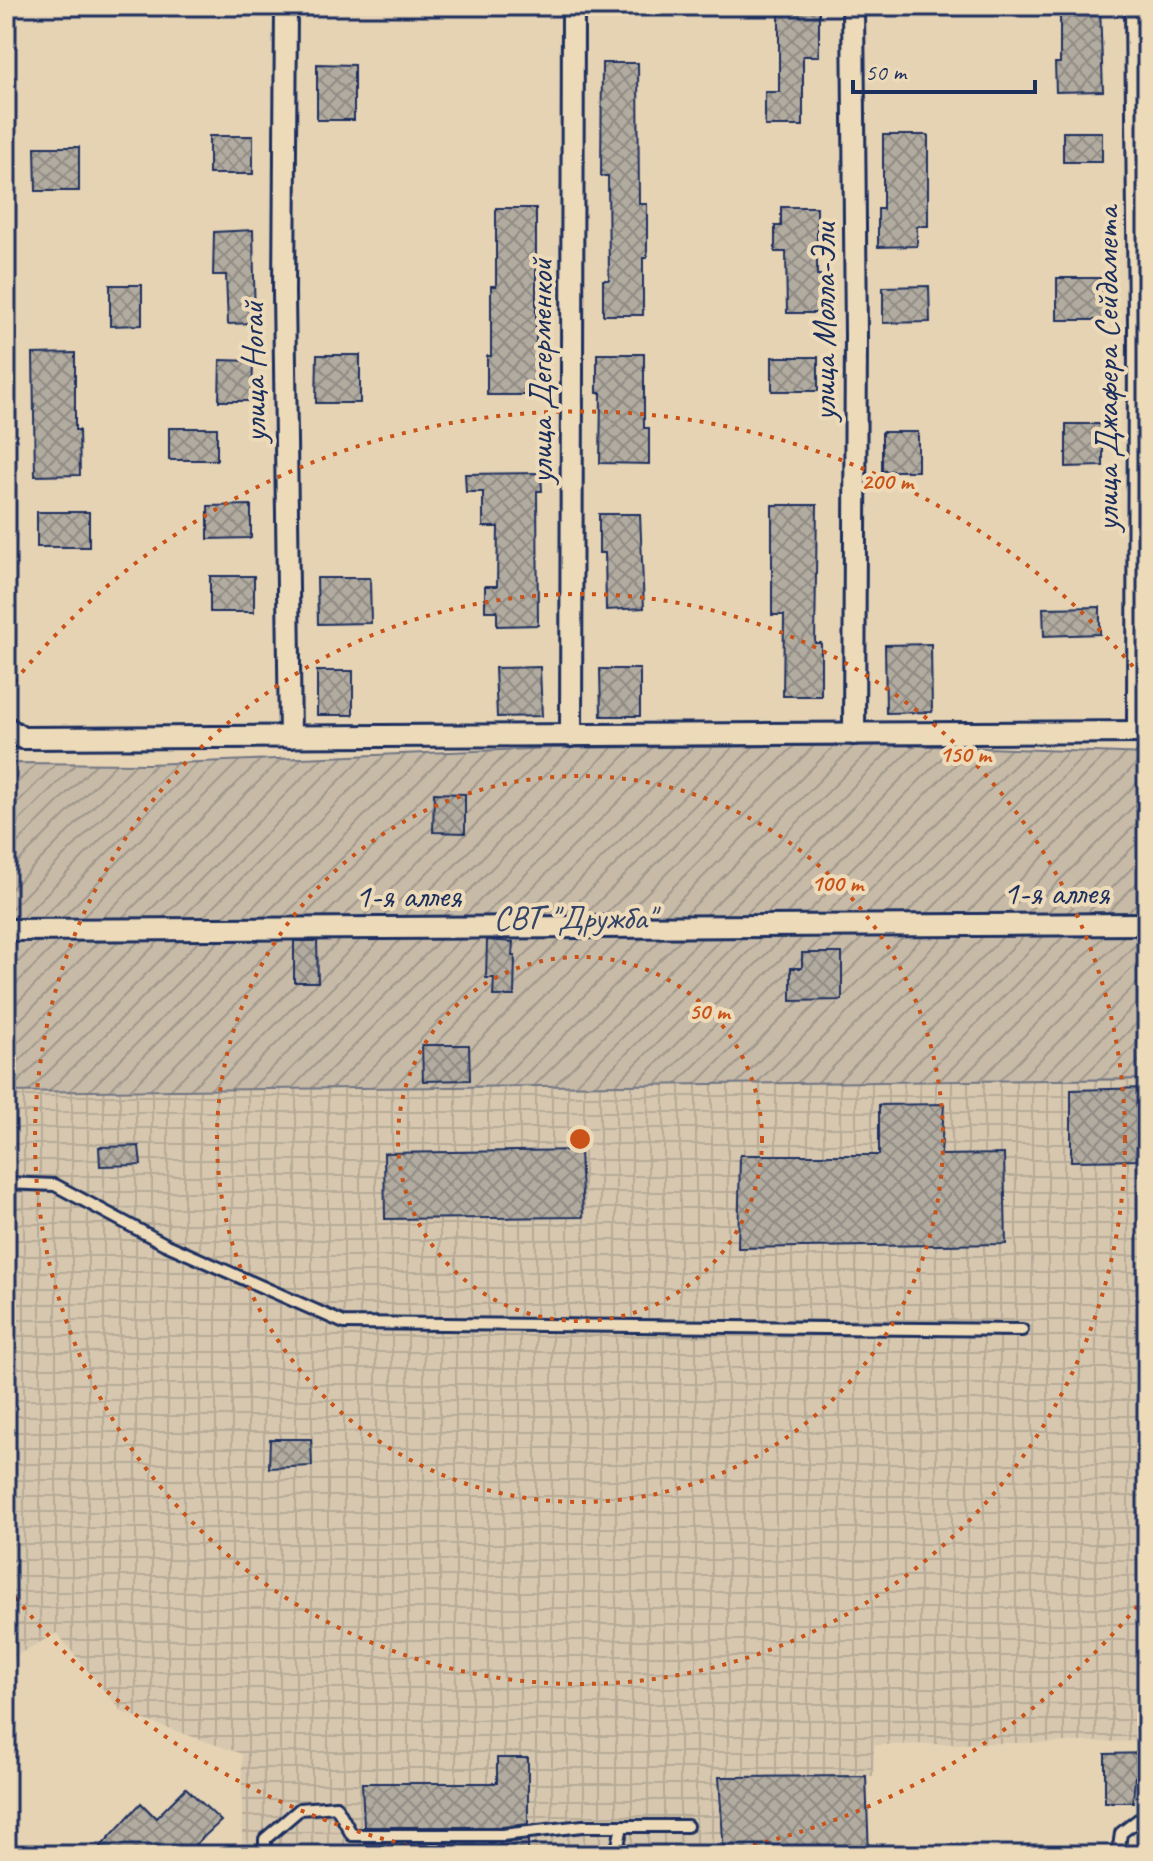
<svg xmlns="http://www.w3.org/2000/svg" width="1153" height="1861" viewBox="0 0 1153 1861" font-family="Caveat,sans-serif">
  <defs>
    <pattern id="industrial-grid" width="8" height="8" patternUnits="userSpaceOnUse" patternTransform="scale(2)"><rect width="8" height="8" fill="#d6c7ae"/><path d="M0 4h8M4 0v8" fill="none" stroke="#b7ab98"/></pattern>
    <pattern id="garden-furrows" width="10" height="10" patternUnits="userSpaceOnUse" patternTransform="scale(2)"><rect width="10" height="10" fill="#c7bba8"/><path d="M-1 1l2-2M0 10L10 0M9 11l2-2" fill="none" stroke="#a1988c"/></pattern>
    <pattern id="building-cross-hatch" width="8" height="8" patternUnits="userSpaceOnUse" patternTransform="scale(2)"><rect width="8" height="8" fill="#b2ab9f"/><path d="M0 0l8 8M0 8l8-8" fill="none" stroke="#908c85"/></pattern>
  </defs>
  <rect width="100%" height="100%" fill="#e5d3b4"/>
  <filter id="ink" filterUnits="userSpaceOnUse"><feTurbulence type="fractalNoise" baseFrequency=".0125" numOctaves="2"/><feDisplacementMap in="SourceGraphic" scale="16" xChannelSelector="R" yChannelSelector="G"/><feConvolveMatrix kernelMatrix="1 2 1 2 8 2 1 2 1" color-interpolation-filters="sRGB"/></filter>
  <g filter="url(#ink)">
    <path fill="url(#industrial-grid)" d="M 1147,1079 L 1147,1741 L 874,1745 L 873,1776 L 866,1776 L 869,1855 L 242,1855 L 242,1754 L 122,1712 L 57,1633 L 6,1661 L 6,1093 Z"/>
    <path fill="url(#garden-furrows)" stroke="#717583" stroke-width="2" d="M 907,745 L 1147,754 L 1147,1079 L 6,1092 L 6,763 L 148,764 L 553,748 Z"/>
    <g fill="url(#building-cross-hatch)" stroke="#1b2f5e" stroke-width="2">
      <path d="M 779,6 L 819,6 L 819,56 L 803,56 L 803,126 L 765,126 L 765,92 L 779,92 Z"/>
      <path d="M 1060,6 L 1100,6 L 1103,91 L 1056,92 L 1055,63 L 1060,63 Z"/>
      <path d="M 602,63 L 638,63 L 639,204 L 647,204 L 647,258 L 643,258 L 643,315 L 603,315 L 603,280 L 609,280 L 608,176 L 601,176 Z"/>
      <path d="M 317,64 L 354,65 L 354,120 L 317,120 Z"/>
      <rect x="1063" y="132" width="39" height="30"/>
      <path d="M 883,135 L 928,135 L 928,226 L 917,226 L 917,246 L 878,247 L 878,209 L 883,209 Z"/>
      <rect x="209" y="136" width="44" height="38"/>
      <path d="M 35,147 L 79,147 L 79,191 L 36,191 Z"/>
      <path d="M 781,207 L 817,207 L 817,275 L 820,275 L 821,313 L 787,313 L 786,252 L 775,252 L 775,226 L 781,226 Z"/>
      <path d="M 496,208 L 536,208 L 536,395 L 487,395 L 487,356 L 491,356 L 491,286 L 496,286 Z"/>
      <path d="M 253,230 L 255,323 L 228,324 L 226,275 L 213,275 L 214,232 Z"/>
      <path d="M 1057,278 L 1105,278 L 1106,320 L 1057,320 Z"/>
      <path d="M 110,285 L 142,285 L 142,325 L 110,326 Z"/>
      <path d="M 929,286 L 930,322 L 883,323 L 883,287 Z"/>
      <path d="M 75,353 L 75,430 L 79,430 L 80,475 L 35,476 L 33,354 Z"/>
      <path d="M 597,354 L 644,354 L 644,428 L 649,428 L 649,464 L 600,463 L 601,393 L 597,393 Z"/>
      <path d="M 317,355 L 360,355 L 360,403 L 316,403 Z"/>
      <rect x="772" y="357" width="46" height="34"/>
      <path d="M 220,360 L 253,361 L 252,401 L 219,401 Z"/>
      <path d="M 1066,424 L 1103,424 L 1103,466 L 1066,467 Z"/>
      <rect x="169" y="428" width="48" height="32"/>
      <rect x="882" y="432" width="36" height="39"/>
      <path d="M 541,473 L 542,491 L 537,491 L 538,625 L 497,626 L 497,611 L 485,611 L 485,586 L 497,586 L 498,527 L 483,527 L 483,492 L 466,492 L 465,474 Z"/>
      <path d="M 251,505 L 251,538 L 208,539 L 208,506 Z"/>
      <path d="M 772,505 L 817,505 L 815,643 L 821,643 L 821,696 L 783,696 L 784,615 L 772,615 Z"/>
      <rect x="37" y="512" width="52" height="35"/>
      <path d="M 599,514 L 640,514 L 644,608 L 606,610 L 605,553 L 599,553 Z"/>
      <rect x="210" y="576" width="44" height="36"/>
      <path d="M 317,578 L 370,578 L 371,623 L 318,624 Z"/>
      <path d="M 1100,607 L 1100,634 L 1044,636 L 1043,608 Z"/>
      <path d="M 931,644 L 932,712 L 886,713 L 885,645 Z"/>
      <path d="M 540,667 L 542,716 L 497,717 L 495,668 Z"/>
      <path d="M 600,669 L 640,669 L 640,716 L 601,716 Z"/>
      <rect x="317" y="671" width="36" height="44"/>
      <path d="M 434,793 L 465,794 L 465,833 L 433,832 Z"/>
      <path d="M 487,940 L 513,942 L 512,956 L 515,956 L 514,996 L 493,996 L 494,978 L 486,978 Z"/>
      <path d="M 294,941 L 317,941 L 318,982 L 294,982 Z"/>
      <path d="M 802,953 L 842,953 L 842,1000 L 791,1001 L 791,968 L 802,968 Z"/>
      <path d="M 422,1045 L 469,1045 L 470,1080 L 423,1081 Z"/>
      <path d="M 1147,1088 L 1147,1160 L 1071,1161 L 1071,1090 Z"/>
      <path d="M 944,1104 L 941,1155 L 1004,1154 L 1006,1244 L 738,1248 L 740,1155 L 879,1155 L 879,1105 Z"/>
      <path d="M 139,1146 L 141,1165 L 100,1166 L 99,1147 Z"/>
      <path d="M 580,1150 L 583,1217 L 385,1219 L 384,1153 Z"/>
      <path d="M 270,1439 L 311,1439 L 312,1466 L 269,1468 Z"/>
      <path d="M 1147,1753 L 1147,1777 L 1135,1777 L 1133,1802 L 1105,1802 L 1105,1754 Z"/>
      <path d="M 497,1758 L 528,1758 L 528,1824 L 502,1827 L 364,1827 L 362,1783 L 497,1783 Z"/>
      <path d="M 866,1776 L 869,1855 L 724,1855 L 719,1777 Z"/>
      <path d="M 186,1788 L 221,1821 L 184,1855 L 93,1855 L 141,1803 L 156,1818 Z"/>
      <path d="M 528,1840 L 528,1855 L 366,1855 L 365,1843 L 502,1843 Z"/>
    </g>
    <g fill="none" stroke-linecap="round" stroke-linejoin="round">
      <g stroke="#1b2f5e" stroke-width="16">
        <g id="service">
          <path d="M 6,1183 L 55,1185 L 165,1244 L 344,1323 L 1022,1330"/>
          <path d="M 265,1855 L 265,1839 L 300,1809 L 336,1806 L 352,1835 L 502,1835 L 583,1826 L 687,1826"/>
          <path d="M 616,1855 L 622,1826"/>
          <path d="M 1118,1855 L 1121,1833 L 1147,1813"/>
        </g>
      </g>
      <g stroke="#1b2f5e" stroke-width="26">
        <g id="minor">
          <path d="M 286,6 L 284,292 L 290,737"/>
          <path d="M 853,6 L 856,336 L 854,734"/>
          <path d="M 1136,6 L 1139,327 L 1138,732"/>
          <path d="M 6,727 L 22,738 L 1147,732"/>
          <path d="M 571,736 L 573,6"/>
          <path d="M 6,930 L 1147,924"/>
        </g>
      </g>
      <use href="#service" stroke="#eddab8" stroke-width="10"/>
      <use href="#minor" stroke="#eddab8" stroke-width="20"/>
    </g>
  </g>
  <g fill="none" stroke="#c95318" stroke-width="4" stroke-dasharray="4 8">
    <circle cx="580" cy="1139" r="182"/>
    <circle cx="580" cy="1139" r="363"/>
    <circle cx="580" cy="1139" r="545"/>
    <path d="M1145 1597A727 727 0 0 1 706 1855M454 1855A727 727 0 0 1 7 1587M7 691A727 727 0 0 1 1145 681"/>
  </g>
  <g text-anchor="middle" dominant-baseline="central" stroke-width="8" stroke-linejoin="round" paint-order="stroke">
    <g font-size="34" fill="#1b2f5e" stroke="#eddab8">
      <text transform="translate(823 322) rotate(-90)">улица Молла-Эли</text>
      <text transform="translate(1106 369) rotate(-90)">улица Джафера Сейдамета</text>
      <text transform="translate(540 371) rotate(-90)">улица Дегерменкой</text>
      <text transform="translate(253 372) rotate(-91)">улица Ногай</text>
      <text x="1056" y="892">1-я аллея</text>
      <text x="408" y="895">1-я аллея</text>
    </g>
    <g font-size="34" fill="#354469" stroke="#eddab8">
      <text x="574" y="917">СВТ "Дружба"</text>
    </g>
  </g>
  <circle cx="580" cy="1139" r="12" fill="#c95318" stroke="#eddab8" stroke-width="4"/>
  <g font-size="24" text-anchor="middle" font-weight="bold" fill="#c95318" stroke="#eddab8" stroke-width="8" stroke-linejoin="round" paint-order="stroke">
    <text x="887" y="489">200 m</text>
    <text x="965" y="762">150 m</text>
    <text x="837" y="891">100 m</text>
    <text x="709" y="1019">50 m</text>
  </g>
  <rect width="1153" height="1861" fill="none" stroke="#eddab8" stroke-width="32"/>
  <rect x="16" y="16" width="1121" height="1829" fill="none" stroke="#1b2f5e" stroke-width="3" filter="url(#ink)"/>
  <path d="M853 80v12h182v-12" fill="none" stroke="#1b2f5e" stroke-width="4"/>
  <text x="865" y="80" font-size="24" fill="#1b2f5e" stroke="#eddab8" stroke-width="6" paint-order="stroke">50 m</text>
</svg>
